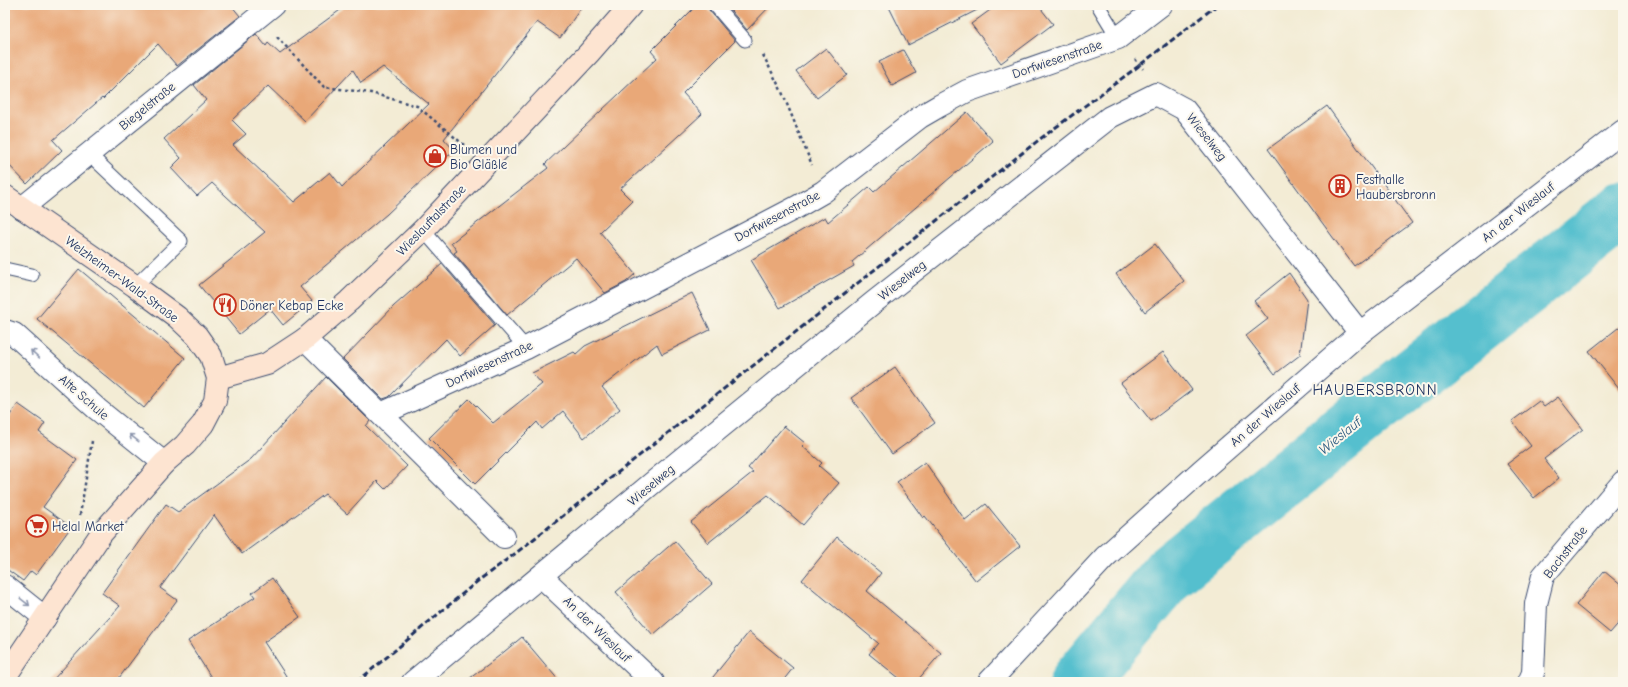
<svg xmlns="http://www.w3.org/2000/svg" width="1628" height="687" viewBox="0 0 1628 687" font-family="'Comic Neue',sans-serif">
  <rect width="100%" height="100%" fill="#fbf7ec"/>
  <filter id="ink" filterUnits="userSpaceOnUse"><feTurbulence type="fractalNoise" baseFrequency=".025" numOctaves="2"/><feDisplacementMap in="SourceGraphic" scale="8" xChannelSelector="R" yChannelSelector="G"/><feConvolveMatrix kernelMatrix="1 2 1 2 8 2 1 2 1" color-interpolation-filters="sRGB"/></filter>
  <filter id="wash" filterUnits="userSpaceOnUse"><feTurbulence type="fractalNoise" baseFrequency=".012" numOctaves="4" result="noise"/><feDisplacementMap in="SourceGraphic" scale="16" xChannelSelector="R" yChannelSelector="G"/><feGaussianBlur stdDeviation="0.9" result="paint"/><feColorMatrix in="noise" values="0 0 0 0 0 0 0 0 0 0 0 0 0 0 0 0 0 1.4 0 .05"/><feComposite in="paint" operator="in"/></filter>
  <g filter="url(#wash)">
    <rect width="100%" height="100%" fill="#f3ecd5"/>
    <g fill="none" stroke-linecap="round" stroke-linejoin="round">
      <path stroke="#54bfce" stroke-width="57" d="M 1078,682 L 1169,573 L 1368,412 L 1623,211"/>
    </g>
    <g id="blocks">
      <g fill="#e9a878" fill-rule="evenodd">
        <path d="M 5,5 L 231,5 L 240,16 L 177,66 L 158,44 L 103,99 L 102,98 L 53,140 L 62,150 L 27,184 L 5,161 Z"/>
        <path d="M 347,5 L 583,5 L 560,38 L 537,22 L 444,139 L 454,150 L 387,214 L 300,287 L 312,301 L 283,325 L 270,309 L 239,334 L 199,285 L 265,232 L 212,183 L 197,196 L 171,168 L 181,158 L 164,139 L 206,100 L 194,85 L 256,34 L 266,46 L 268,43 L 280,54 ZM 383,67 L 429,104 L 342,187 L 330,172 L 294,202 L 233,145 L 246,134 L 232,120 L 268,86 L 305,121 L 353,70 L 361,83 Z"/>
        <path d="M 697,5 L 707,5 L 709,10 L 735,41 L 683,93 L 702,114 L 620,189 L 632,201 L 600,232 L 635,274 L 626,282 L 605,293 L 576,258 L 507,315 L 454,253 L 457,251 L 451,243 L 548,168 L 545,164 L 657,58 L 651,51 Z"/>
        <path d="M 726,5 L 771,5 L 747,30 Z"/>
        <path d="M 888,5 L 987,5 L 908,45 Z"/>
        <path d="M 997,5 L 1038,5 L 1053,24 L 1001,63 L 971,24 Z"/>
        <path d="M 826,48 L 847,75 L 817,98 L 796,71 Z"/>
        <path d="M 903,50 L 916,73 L 892,86 L 879,62 Z"/>
        <path d="M 1327,106 L 1412,223 L 1354,266 L 1268,149 Z"/>
        <path d="M 967,112 L 993,141 L 852,262 L 854,266 L 780,308 L 751,260 L 825,217 L 828,222 L 869,187 L 874,192 Z"/>
        <path d="M 1155,244 L 1184,281 L 1145,312 L 1116,274 Z"/>
        <path d="M 442,264 L 495,325 L 460,356 L 446,339 L 389,397 L 383,399 L 343,359 L 394,306 Z"/>
        <path d="M 79,269 L 185,358 L 144,408 L 37,319 Z"/>
        <path d="M 1289,273 L 1307,299 L 1300,355 L 1275,374 L 1246,336 L 1268,319 L 1254,301 Z"/>
        <path d="M 692,293 L 710,330 L 662,354 L 657,344 L 602,387 L 620,409 L 584,438 L 563,411 L 542,429 L 537,422 L 475,484 L 429,438 L 469,399 L 493,423 L 542,384 L 532,373 L 574,352 L 576,354 L 585,346 Z"/>
        <path d="M 1623,324 L 1623,394 L 1589,351 Z"/>
        <path d="M 1163,352 L 1192,390 L 1151,421 L 1121,383 Z"/>
        <path d="M 895,367 L 935,423 L 892,454 L 851,398 Z"/>
        <path d="M 326,377 L 370,421 L 366,426 L 407,466 L 385,489 L 377,481 L 347,514 L 325,494 L 242,554 L 214,515 L 160,588 L 177,600 L 116,682 L 51,682 L 120,606 L 102,593 L 166,504 L 178,512 L 251,459 Z"/>
        <path d="M 1558,397 L 1583,429 L 1544,459 L 1559,478 L 1534,498 L 1507,464 L 1531,446 L 1512,421 L 1539,401 L 1544,407 Z"/>
        <path d="M 18,404 L 45,423 L 39,432 L 77,460 L 43,507 L 71,527 L 36,575 L 31,571 L 23,581 L 5,568 L 5,422 Z"/>
        <path d="M 784,426 L 805,443 L 802,446 L 822,463 L 819,466 L 839,483 L 803,525 L 768,495 L 708,543 L 691,522 L 753,472 L 748,468 Z"/>
        <path d="M 925,462 L 965,520 L 986,504 L 1020,546 L 976,581 L 925,516 L 923,518 L 897,482 Z"/>
        <path d="M 837,537 L 881,573 L 867,591 L 941,653 L 916,682 L 904,682 L 869,654 L 878,643 L 802,580 Z"/>
        <path d="M 675,541 L 712,584 L 653,635 L 616,592 Z"/>
        <path d="M 1604,571 L 1623,587 L 1623,618 L 1610,633 L 1576,605 Z"/>
        <path d="M 272,578 L 300,617 L 264,642 L 290,682 L 214,682 L 188,641 L 255,597 L 252,593 Z"/>
        <path d="M 749,632 L 793,668 L 782,682 L 709,682 Z"/>
        <path d="M 522,637 L 560,682 L 465,682 L 499,656 Z"/>
      </g>
    </g>
  </g>
  <g filter="url(#ink)">
    <use href="#blocks" fill-opacity="0" stroke="#3b4b70" stroke-width="1"/>
    <g fill="none" stroke-linecap="round" stroke-linejoin="round">
      <g stroke="#3b4b70" stroke-width="15">
        <g id="lane">
          <path d="M 715,5 L 745,40"/>
          <path d="M 1098,5 L 1118,38"/>
          <path d="M 89,154 L 181,241 L 135,286"/>
          <path d="M 423,230 L 526,348"/>
          <path d="M 5,269 L 32,275"/>
        </g>
      </g>
      <g stroke="#3b4b70" stroke-width="24">
        <g id="street">
          <path d="M 22,208 L 273,5"/>
          <path d="M 5,331 L 14,334 L 97,409 L 164,463"/>
          <path d="M 305,339 L 504,537"/>
          <path d="M 381,414 L 526,348 L 797,207 L 823,192 L 920,117 L 939,106 L 967,91 L 1118,38 L 1161,5"/>
          <path d="M 541,576 L 653,682"/>
          <path d="M 5,586 L 45,618"/>
          <path d="M 413,682 L 656,480 L 874,302 L 1110,117 L 1156,94 L 1184,109 L 1360,333"/>
          <path d="M 989,682 L 1105,557 L 1202,470 L 1360,333 L 1623,131"/>
          <path d="M 1529,682 L 1533,673 L 1536,604 L 1543,576 L 1623,482"/>
        </g>
      </g>
      <g stroke="#3b4b70" stroke-width="24">
        <g id="secondary">
          <path d="M 5,196 L 135,286 L 177,317 L 197,336 L 211,356 L 218,378 L 215,401 L 203,424 L 185,445 L 164,463 L 101,534 L 5,677"/>
          <path d="M 218,378 L 267,364 L 305,339 L 349,301 L 423,230 L 589,53 L 631,5"/>
        </g>
      </g>
      <g stroke="#3b4b70" stroke-width="2.5" stroke-dasharray="3 3" stroke-linecap="butt">
        <path d="M 277,37 L 324,87 L 371,93 L 417,106 L 464,145"/>
        <path d="M 763,55 L 782,92 L 812,165"/>
        <path d="M 1135,59 L 1143,69"/>
        <path d="M 80,515 L 92,441"/>
      </g>
      <use href="#lane" stroke="#fff" stroke-width="13"/>
      <use href="#street" stroke="#fff" stroke-width="22"/>
      <use href="#secondary" stroke="#fde4d1" stroke-width="22"/>
      <path stroke="#1b2f5e" stroke-width="3" stroke-dasharray="6 3" stroke-linecap="butt" d="M 357,682 L 479,580 L 516,553 L 1040,139 L 1140,65 L 1217,5"/>
    </g>
    <defs><path id="oneway-shaft" d="M-6 0H5M1.5-3L5.5 0L1.5 3" fill="none" stroke-width="1.6" stroke-linecap="round" stroke-linejoin="round"/></defs>
    <g stroke="#8d97ae">
      <use href="#oneway-shaft" transform="translate(35 354) rotate(-138)"/>
      <use href="#oneway-shaft" transform="translate(134 438) rotate(-142)"/>
      <use href="#oneway-shaft" transform="translate(25 602) rotate(38)"/>
    </g>
  </g>
  <defs>
    <g id="shop-ring" transform="scale(1.15)"><circle r="9.5" fill="#fbf7ec" stroke="#c8321e" stroke-width="1.5"/><path d="M-5-2.5h2.3a2.7 3.5 0 0 1 5.4 0H5L5.5 6h-11ZM-1.5-2.5h3a1.5 2.3 0 0 0-3 0Z" fill="#c8321e"/></g>
    <g id="building-ring" transform="scale(1.15)"><circle r="9.5" fill="#fbf7ec" stroke="#c8321e" stroke-width="1.5"/><path d="M-4-6H4V6H1V3H-1V6H-4ZM-2.5-4.3h1.7v1.8h-1.7ZM.8-4.3h1.7v1.8H.8ZM-2.5-1h1.7V.8h-1.7ZM.8-1h1.7V.8H.8Z" fill="#c8321e"/></g>
    <g id="restaurant-ring" transform="scale(1.15)"><circle r="9.5" fill="#fbf7ec" stroke="#c8321e" stroke-width="1.5"/><path d="M-5-6h1v4h1v-4h1v4h1v-4h1v5L-1.5 .5V6h-2V.5L-5-1ZM5-6V6H3V1.5H1.5Q1.5-4 5-6Z" fill="#c8321e"/></g>
    <g id="supermarket-ring" transform="scale(1.15)"><circle r="9.5" fill="#fbf7ec" stroke="#c8321e" stroke-width="1.5"/><path d="M-6-5.5h2.5l.6 2H6L4.5 2H-2.5L-4.4-4H-6ZM-1.5 3.2a1.3 1.3 0 1 0 .1 0ZM3 3.2a1.3 1.3 0 1 0 .1 0Z" fill="#c8321e"/></g>
  </defs>
  <g fill-rule="evenodd">
    <use href="#shop-ring" x="435" y="156"/>
    <use href="#building-ring" x="1340" y="186"/>
    <use href="#restaurant-ring" x="225" y="305"/>
    <use href="#supermarket-ring" x="37" y="526"/>
  </g>
  <g text-anchor="middle" dominant-baseline="central" stroke-width="4" stroke-linejoin="round" paint-order="stroke">
    <g font-size="13" fill="#1b2f5e" stroke="#fbf7ec">
      <text transform="translate(1057 59) rotate(-19)">Dorfwiesenstraße</text>
      <text transform="translate(147 106) rotate(-39)">Biegelstraße</text>
      <text transform="translate(1207 137) rotate(52)">Wieselweg</text>
      <text transform="translate(1518 212) rotate(-38)">An der Wieslauf</text>
      <text transform="translate(777 216) rotate(-28)">Dorfwiesenstraße</text>
      <text transform="translate(431 220) rotate(-46)">Wieslauftalstraße</text>
      <text transform="translate(122 279) rotate(36)">Welzheimer-Wald-Straße</text>
      <text transform="translate(902 280) rotate(-38)">Wieselweg</text>
      <text transform="translate(489 364) rotate(-25)">Dorfwiesenstraße</text>
      <text transform="translate(84 397) rotate(41)">Alte Schule</text>
      <text transform="translate(1265 415) rotate(-41)">An der Wieslauf</text>
      <text transform="translate(651 485) rotate(-40)">Wieselweg</text>
      <text transform="translate(1565 552) rotate(-52)">Bachstraße</text>
      <text transform="translate(597 629) rotate(44)">An der Wieslauf</text>
    </g>
    <g font-size="13" fill="#1b2f5e" stroke="#fbf7ec" text-anchor="start">
      <text x="450" y="149">Blumen und<tspan x="450" dy="15">Bio Gläßle</tspan></text>
      <text x="1356" y="179">Festhalle<tspan x="1356" dy="15">Haubersbronn</tspan></text>
      <text x="240" y="305">Döner Kebap Ecke</text>
      <text x="52" y="526">Helal Market</text>
    </g>
    <g font-size="14" font-style="italic" fill="#2c5a80" stroke="#fbf7ec">
      <text transform="translate(1340 436) rotate(-39)">Wieslauf</text>
    </g>
    <g font-size="15" letter-spacing="1" fill="#1b2f5e" stroke="#fbf7ec">
      <text x="1375" y="390">HAUBERSBRONN</text>
    </g>
  </g>
  <rect width="1628" height="687" fill="none" stroke="#fbf7ec" stroke-width="20"/>
</svg>
